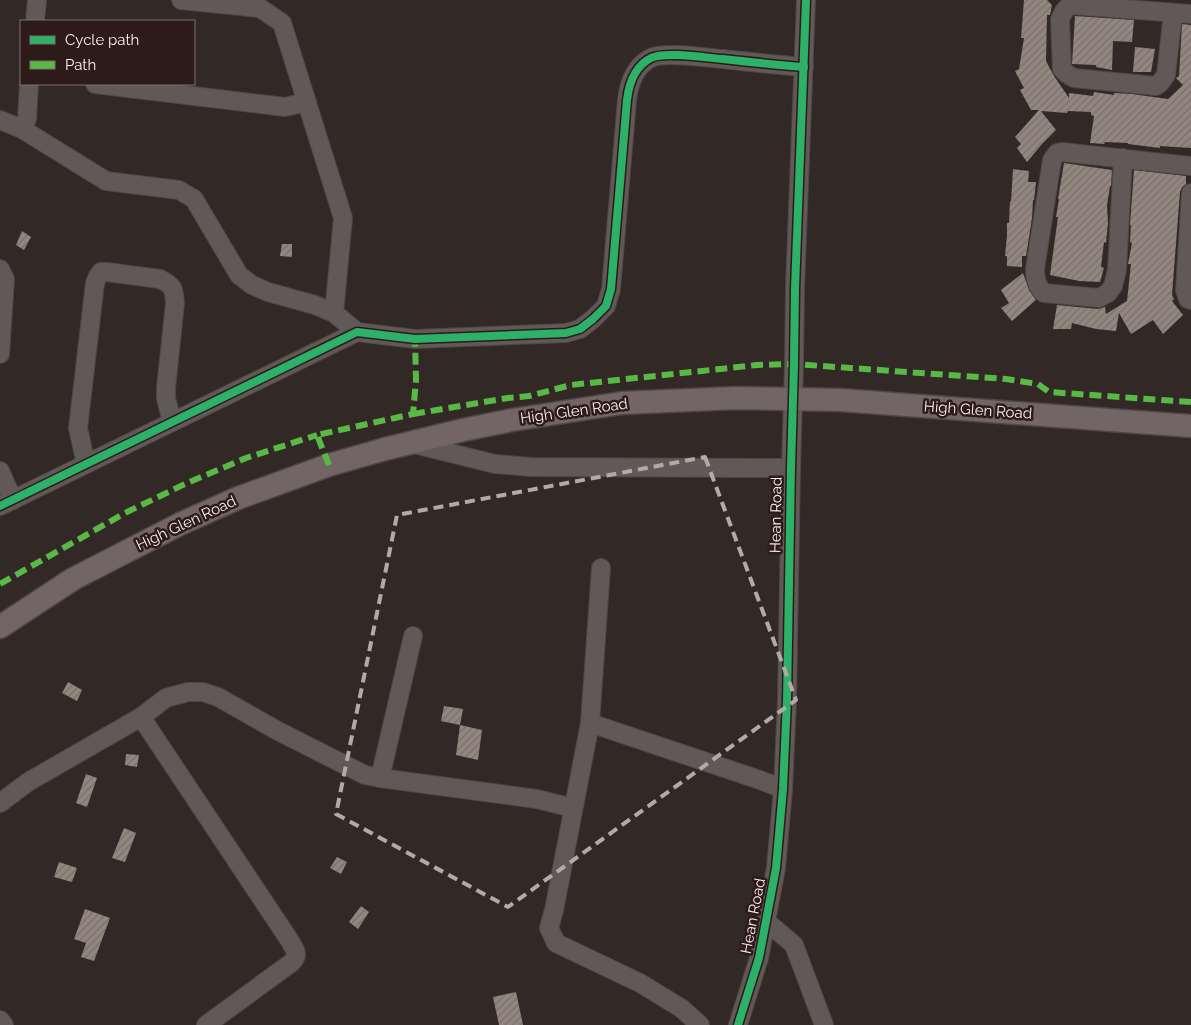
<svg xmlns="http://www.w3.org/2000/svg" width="1191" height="1025" viewBox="0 0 1191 1025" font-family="Raleway,sans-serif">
  <defs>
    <pattern id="building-hatch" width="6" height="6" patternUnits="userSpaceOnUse" patternTransform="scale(1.25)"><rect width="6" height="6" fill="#92867f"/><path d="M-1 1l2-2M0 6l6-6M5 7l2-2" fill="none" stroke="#79706b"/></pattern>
  </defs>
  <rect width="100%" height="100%" fill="#322826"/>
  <g fill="url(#building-hatch)">
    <path d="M1024,0H1047L1052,5L1050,15H1047L1046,61L1054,76L1069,98V93L1093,96L1094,92L1114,95V93L1132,94L1168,99L1183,85L1176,78L1179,76L1182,24L1191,25V148L1160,146V148L1128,144V143L1105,142L1104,144L1090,143L1094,116L1091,115V112L1068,111L1067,113L1041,111L1056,130L1042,144L1027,162L1017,148L1021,144L1015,137L1039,110H1031L1020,90L1024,88L1015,71L1019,69L1024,38H1021Z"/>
    <path d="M1075,16L1134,20L1132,42L1113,41L1112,70L1096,67V65L1072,64Z"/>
    <path d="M1135,47L1155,49L1151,72H1133Z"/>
    <path d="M1064,163L1112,170L1111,186H1110L1107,205L1108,223L1106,243L1104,242L1101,267L1104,268L1100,282L1079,281L1050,275L1058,217H1056L1059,199H1058Z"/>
    <path d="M1013,169L1029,171L1028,182H1036L1034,200H1033L1032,218L1026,256H1022V267L1007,266V256H1005L1007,235V223H1009L1010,201L1011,202Z"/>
    <path d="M1134,170L1186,176V184L1182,187L1180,192L1172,295L1174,299L1172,301L1183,315L1163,334L1153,320L1131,334L1119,313L1116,331L1096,329L1072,323L1071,329H1053L1057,305L1098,309L1105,307L1106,314L1127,301L1131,264H1128L1132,243L1130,242L1131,225H1130Z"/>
    <path d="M22,231L31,237L24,250L16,245Z"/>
    <path d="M282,244H292V257L280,256Z"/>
    <path d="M1023,273L1029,290L1036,300L1012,321L1001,308L1009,303L1001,290Z"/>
    <path d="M68,682L82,690L77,701L62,693Z"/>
    <path d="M444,706L463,709L460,725L441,721Z"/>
    <path d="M460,725L482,730L478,760L456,755Z"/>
    <path d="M126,754L139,755L137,767L125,765Z"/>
    <path d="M86,774L97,778L87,807L76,803Z"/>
    <path d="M124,828L136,833L125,862L112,858Z"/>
    <path d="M337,857L347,862L341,874L330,868Z"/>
    <path d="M59,862L77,868L72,882L54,877Z"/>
    <path d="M361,906L369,912L358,929L349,922Z"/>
    <path d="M85,909L110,918L94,961L81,957L86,943L74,939Z"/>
    <path d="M516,992L523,1025H499L493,997Z"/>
  </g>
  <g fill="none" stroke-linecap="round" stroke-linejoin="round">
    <defs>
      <g id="minor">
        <path d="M181,0L260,8L282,23L343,218L334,313"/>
        <path d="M1173,13L1166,75L1160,83L1156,86L1074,78L1067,74L1062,69L1060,20C1063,12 1065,8 1072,5L1191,14"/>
        <path d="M35,21L37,0"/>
        <path d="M95,84L285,107L307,102"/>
        <path d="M0,120L22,129L106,181L179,190L194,199L239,275L252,285L268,292L315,305L334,313L357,332"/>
        <path d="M22,129L27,119L29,84"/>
        <path d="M1123,158L1117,270L1113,286L1108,293L1099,298L1044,293C1037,287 1035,278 1035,269L1052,160L1057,153L1062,152L1191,166"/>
        <path d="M1191,193L1185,290L1188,299L1191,300"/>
        <path d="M0,269L5,279L0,354"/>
        <path d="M410,443L495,464L531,467L791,468"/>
        <path d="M86,464L78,428L95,283L98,276L101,272H107L160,279C174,286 174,289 175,303L166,388V398L172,422"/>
        <path d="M0,471L13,500"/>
        <path d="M0,506L357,332L415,339L566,333L580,329L593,319L606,306L611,289L627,100C629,83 635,66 651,58C665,51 707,58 723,59C750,62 777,65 804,67"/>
        <path d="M601,568L590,723L554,910L549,928L556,943L640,983L681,1008L700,1025"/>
        <path d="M141,717L290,941C295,950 300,955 291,963L206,1025"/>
        <path d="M590,723L760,780L783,789"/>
        <path d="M380,778L413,636"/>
        <path d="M0,803L28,782L141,717L166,698L188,692H203L218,697L278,731L365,775L380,778L537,799L573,808"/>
        <path d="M766,921L794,945L824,1025"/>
        <path d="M0,1020L4,1025"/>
        <path d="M738,1025L759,958L766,921L776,868L783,789L787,700L791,468L794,364L795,288L806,0"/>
      </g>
      <path id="major" d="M0,627L73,579L180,524L238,498L329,465L385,449L463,430L512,420L622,403L736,398L840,400L1191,426"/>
    </defs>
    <use href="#minor" stroke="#4e4645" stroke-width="20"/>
    <use href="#major" stroke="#4e4645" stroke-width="25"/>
    <use href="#minor" stroke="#615957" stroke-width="18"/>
    <use href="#major" stroke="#736466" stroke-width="22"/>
    <g stroke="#58b947" stroke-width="6" stroke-dasharray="12 6" stroke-linecap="butt">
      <path d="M413,414L508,398L529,396L571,385L757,365L794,364L1006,379L1038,384L1049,392L1191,402"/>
      <path d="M329,465L317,435L413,414L416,380L415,339"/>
      <path d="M0,584L125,513L187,483L246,458L317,435"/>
    </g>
    <defs>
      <g id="cycleway">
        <path d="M0,506L357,332L415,339L566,333L580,329L593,319L606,306L611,289L627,100C629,83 635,66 651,58C665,51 707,58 723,59C750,62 777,65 804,67"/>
        <path d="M738,1025L759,958L766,921L776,868L783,789L787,700L791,468L794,364L795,288L806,0"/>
      </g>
    </defs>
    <use href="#cycleway" stroke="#2c1b19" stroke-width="11"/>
    <use href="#cycleway" stroke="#2db169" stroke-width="8"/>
  </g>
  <path fill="none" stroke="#b4a9a7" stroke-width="4" stroke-dasharray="10 6" stroke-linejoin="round" d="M705,457L796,700L508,907L336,814L397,515Z"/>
  <g text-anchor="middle" stroke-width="5" stroke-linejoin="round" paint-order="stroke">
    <g font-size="15" fill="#faeeed" stroke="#2c1b19">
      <text transform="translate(978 410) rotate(4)" y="5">High Glen Road</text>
      <text transform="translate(574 411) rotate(-8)" y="5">High Glen Road</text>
      <text transform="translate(776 515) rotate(-89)" y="5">Hean Road</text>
      <text transform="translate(186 523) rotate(-25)" y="5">High Glen Road</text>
      <text transform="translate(753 916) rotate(-79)" y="5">Hean Road</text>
    </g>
  </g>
  <rect x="20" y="20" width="175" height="65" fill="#2c1b19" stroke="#7e6f6e"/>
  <rect x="30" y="36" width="25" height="8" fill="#2db169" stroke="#7e6f6e"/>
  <text x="65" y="45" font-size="15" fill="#faeeed">Cycle path</text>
  <rect x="30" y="61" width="25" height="8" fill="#58b947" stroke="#7e6f6e"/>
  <text x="65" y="70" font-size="15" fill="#faeeed">Path</text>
</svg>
